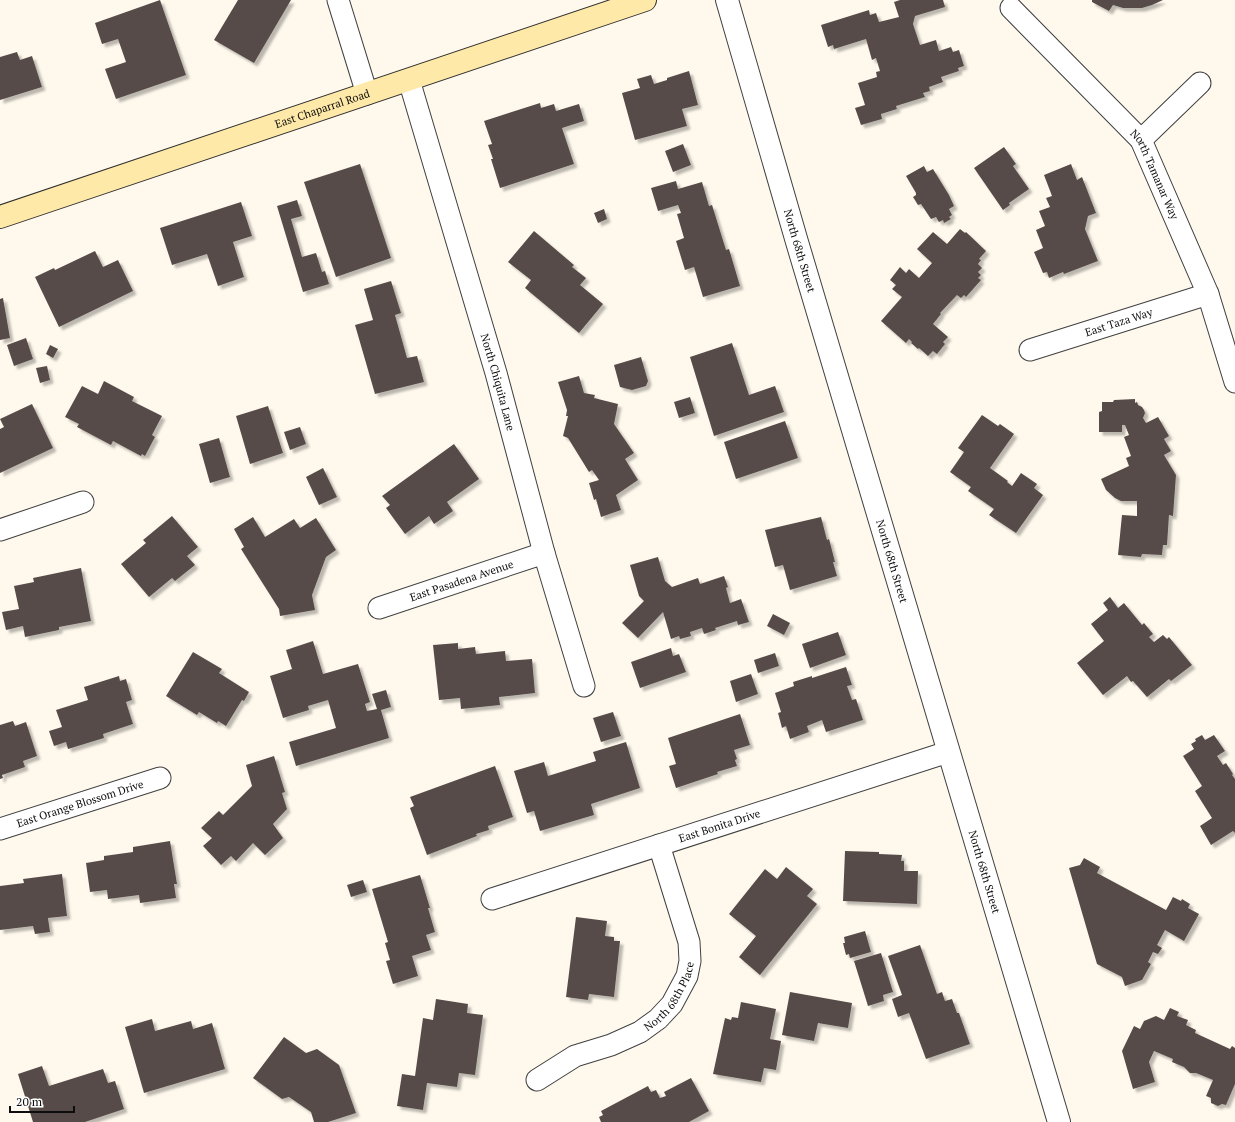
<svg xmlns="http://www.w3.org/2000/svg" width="1235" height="1122" viewBox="0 0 1235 1122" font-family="'PT Serif',serif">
  <defs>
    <filter id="shadow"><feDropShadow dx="3.5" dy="3.5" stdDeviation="1" flood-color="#0004"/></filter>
  </defs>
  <rect width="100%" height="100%" fill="#fff9ed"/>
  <g fill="#574c49" filter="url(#shadow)">
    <path d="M160,0L186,75L116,99L105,69L126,62L118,39L102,44L95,23Z"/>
    <path d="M238,0H291L254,63L214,40Z"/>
    <path d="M900,0H943L945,7L915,16L913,24L920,45L936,40L939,51L951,47L953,52L959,50L964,66L958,68L959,71L941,77L943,82L929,87L930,91L923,93L925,97L896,106L897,109L881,114L882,119L861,125L855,108L865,105L858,83L877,77L876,72L880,71L876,58L872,60L866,39L834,49L833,45L828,47L821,25L869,10L870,15L876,13L879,22L899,17L894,2Z"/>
    <path d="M1092,0H1163L1152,5L1142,8H1123L1113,5L1109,11L1092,2Z"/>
    <path d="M17,52L20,60L32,56L42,87L0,100V57Z"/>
    <path d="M689,71L698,105L682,109L687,126L635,140L622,93L640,88L637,79L651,75L654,84L667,80V78Z"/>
    <path d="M540,103L541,108L554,104L556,111L579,104L584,121L562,128L574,164L500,188L491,159H493L488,145L492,144L484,121Z"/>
    <path d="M683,144L691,165L673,172L665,151Z"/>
    <path d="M1004,147L1016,164L1013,166L1029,189L1009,203L1010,205L1003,210L974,168Z"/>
    <path d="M360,164L391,258L336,277L304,182Z"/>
    <path d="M1071,164L1077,180L1082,177L1096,213L1088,216L1085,229L1098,261L1064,274L1063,272L1049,278L1047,272L1043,273L1034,252L1043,248L1036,230L1045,226L1039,211L1050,207L1046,198L1052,196L1044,175Z"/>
    <path d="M924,166L927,172L933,169L949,195L954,206L949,209L952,215L949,217L951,219L944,223L943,220L939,222L936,217L931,219L921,204L918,205L913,197L916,195V193L906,176Z"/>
    <path d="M676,181L678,189L702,182L709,206L712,205L726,250L729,249L740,286L703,297L694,267L685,270L676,241L684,238L677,214L681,213L678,205L658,211L651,188Z"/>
    <path d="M297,200L302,216L291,219L302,257L316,253L322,272L325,271L329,284L303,292L277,206Z"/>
    <path d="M241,202L252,236L233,242L244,277L218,286L207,254L172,265L160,228Z"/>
    <path d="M604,209L607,219L598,223L594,213Z"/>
    <path d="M960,229L965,233L966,232L986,251L979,259L981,260L978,264L982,268L978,272L981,275L978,278L981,280L966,297L964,295L961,298L957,295L940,313L941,314L933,324L948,337L943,342L945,344L937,354L933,351L928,356L919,348L918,349L911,343L912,342L909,339L906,343L881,321L902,297L892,289L896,285L890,280L900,267L906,273L909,269L919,278L932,263L917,249L933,232L947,244Z"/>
    <path d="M534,231L574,265L572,267L586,278L580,285L603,304L579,333L525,288L531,280L508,262Z"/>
    <path d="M95,251L103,267L118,260L133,291L59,327L35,277L54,268L55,270Z"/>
    <path d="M391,281L401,313L395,315L407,358L417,356L424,382L375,394L355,325L373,320L364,289Z"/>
    <path d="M3,298L10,338L0,340V299Z"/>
    <path d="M26,338L33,359L14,366L7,345Z"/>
    <path d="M732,343L749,395L775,386L784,412L714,436L690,357Z"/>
    <path d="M50,345L58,349L53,358L46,354Z"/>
    <path d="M641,357L648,381L646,386L632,390L620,387L614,365Z"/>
    <path d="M47,366L50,380L40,383L36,368Z"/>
    <path d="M579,376L584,393L595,395L594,398L618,404L614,424L634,453L625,459L638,480L616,495L621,510L601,517L596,499L594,500L589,483L599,480L592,470L589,472L568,438L563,436L568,416H566L567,410L558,382Z"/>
    <path d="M104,381L134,397L132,401L162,416L152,435L155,437L145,456L142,454L141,456L113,441L111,445L77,427L79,424L65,417L82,386L98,394Z"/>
    <path d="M690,397L695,413L679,418L674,402Z"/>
    <path d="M1135,399V403L1137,402L1138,405L1142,407L1144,410L1145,413L1143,418L1146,423L1158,417L1169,436L1164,439L1171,451L1164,455L1176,475L1173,516L1169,515L1167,545H1163L1162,555L1142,554L1141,557L1118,555L1122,515L1137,516V501H1121L1115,498L1106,490L1101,479L1129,466L1126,458L1131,456L1124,437L1129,435L1125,425H1122V432H1099V412L1102,411V402H1113L1114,400Z"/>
    <path d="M32,404L53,448L0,473V429L4,427L0,419Z"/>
    <path d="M268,406L283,453L250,464L236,416Z"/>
    <path d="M982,415L998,426L1000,424L1014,434L990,468L1008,481L1007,482L1012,486L1021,473L1037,484L1034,488L1043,495L1016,533L989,515L994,509L968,491L971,487L950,472L964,452L958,448Z"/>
    <path d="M785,421L798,458L736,479L724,442Z"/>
    <path d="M300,427L306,444L290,450L284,432Z"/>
    <path d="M219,438L230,477L210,483L199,444Z"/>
    <path d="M454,444L479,479L447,502L453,511L434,524L429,516L405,534L386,508L390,505L382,496Z"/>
    <path d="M323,468L337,497L319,505L306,477Z"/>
    <path d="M172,516L198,547L187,556L195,565L175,581L172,578L149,597L121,564L146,543L143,540Z"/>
    <path d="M253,517L265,537L294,519L300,528L316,518L336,550L326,557L312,595L315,610L280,616L279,609L241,549L244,547L234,529Z"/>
    <path d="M821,517L827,540L829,539L835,562H833L837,576L790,590L783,565L775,567L765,530Z"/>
    <path d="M658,557L665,581L672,587L698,578L700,584L724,576L728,587L726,588L730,603L741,599L749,622L738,625L737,621L715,628L716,630L704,634L702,628L690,632L691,636L680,639L679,636L671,639L663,612L638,638L622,623L644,601L639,596L630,565Z"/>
    <path d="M81,568L91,621L59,627V630L25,637L23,626L6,630L2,612L19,609L14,586L34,582L33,578Z"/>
    <path d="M1110,597L1118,608L1124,603L1142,625L1144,623L1153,634L1149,637L1154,642L1163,635L1167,639L1169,637L1192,665L1171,681L1169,679L1147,697L1133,681L1131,682L1127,676L1103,695L1077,663L1104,641L1091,624L1108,610L1103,603Z"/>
    <path d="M773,614L790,623L784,635L767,626Z"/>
    <path d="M838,632L846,655L810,668L802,644Z"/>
    <path d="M313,641L323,674L358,664L370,702L365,704L367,711L377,709L372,694L386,690L391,707L381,710L389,738L296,766L289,742L336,728L328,700L308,706L309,710L283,718L270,676L292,669L286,650Z"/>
    <path d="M458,643V649L475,647L476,654L505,651L506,661L532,659L535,693L499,697L500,705L461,709L460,698L439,700L433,645Z"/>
    <path d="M671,648L673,656L679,654L686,672L640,688L631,662Z"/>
    <path d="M193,652L222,669L219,673L249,692L244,701L242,700L226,726L218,721L217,723L199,712L197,715L166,696Z"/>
    <path d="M775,653L779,666L758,673L754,660Z"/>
    <path d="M846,667L852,685L847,686L852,700L856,699L863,720L826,732L822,720L807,726L809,732L790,739L786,726L782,728L778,713L781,712L775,693L794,686L793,682L812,676V678Z"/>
    <path d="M751,674L758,694L736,702L730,681Z"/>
    <path d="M119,676L120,681L126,679L132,700L126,702L133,724L103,734L104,738L68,749L66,742L54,746L49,731L62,727L56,710L88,700L84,687Z"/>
    <path d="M613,712L621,736L601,742L593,718Z"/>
    <path d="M740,714L750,745L734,750L737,759L735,760L737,766L717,772L718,774L676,788L669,766L676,764L668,738Z"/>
    <path d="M13,721L15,726L26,722L37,756L23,761L25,767L2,775L3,778L0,779V725Z"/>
    <path d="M1202,735L1205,740L1214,735L1225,751L1217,756L1223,765L1226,763L1233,774L1232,775L1235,779V833L1233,831L1211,845L1200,826L1212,818L1195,791L1202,786L1183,756L1194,749L1191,744L1196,741L1195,739Z"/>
    <path d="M626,742L640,788L591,804L594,815L540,831L534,811L527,813L514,771L544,762L548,776L596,761L593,752Z"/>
    <path d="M274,756L285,792L282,793L287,809L273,824L283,838L265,855L253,843L236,861L231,856L221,865L203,846L212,838L201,828L219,811L223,815L252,786L246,765Z"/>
    <path d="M495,766L513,817L488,826L489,830L476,834L477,836L427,855L410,808L414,806L410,797Z"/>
    <path d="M170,841L177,884H174L176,898L140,903L139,895L108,899L107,890L90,892L86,863L104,860V856L133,852V847Z"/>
    <path d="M845,851L879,852V854L902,855L901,861H904V871H918L917,904L843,901Z"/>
    <path d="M1084,858L1100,867L1097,873L1166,910L1173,897L1181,901L1182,899L1190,904L1188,908L1199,914L1184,941L1165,930L1157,945L1162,948L1158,954L1153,952L1148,962L1151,964L1142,980L1125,986L1122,977L1097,964L1069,868L1080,865Z"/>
    <path d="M786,867L813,889L807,896L817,904L760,975L739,957L756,936L729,914L765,869L777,879Z"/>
    <path d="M62,874L67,916L48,918L50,932L35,934L33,926L0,930V886L24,883L23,879Z"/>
    <path d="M420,875L430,908H428L435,932L426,935L431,950L412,956L418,976L393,984L386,961L390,960L385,943L388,942L372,889Z"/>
    <path d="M363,880L367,892L351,897L347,885Z"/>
    <path d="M576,917L607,921L605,936L614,937V941H620L614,997L589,994L588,1000L566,997Z"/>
    <path d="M865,931L871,952L850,958L849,954L846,955L843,943H845L844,937Z"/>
    <path d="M920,945L937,994L942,992L945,1001L952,999L957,1013H959L970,1044L926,1059L909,1013L898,1017L892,999L902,995L888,956Z"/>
    <path d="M881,953L893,992L883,995L884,1001L868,1006L854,961Z"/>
    <path d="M790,992L852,1003L848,1028L818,1023L814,1041L782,1035Z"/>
    <path d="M436,999L468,1004L467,1013L483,1015L475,1075L459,1073L457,1087L427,1083L423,1110L397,1106L402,1074L415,1076L423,1018L433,1020Z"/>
    <path d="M741,1002L776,1009L770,1039L781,1041L776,1070L764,1068L761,1082L713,1074L725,1018L731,1020L732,1017L738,1018Z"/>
    <path d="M1170,1008L1179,1012L1177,1016L1188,1020L1186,1025L1196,1030L1195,1033L1230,1049L1232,1046L1235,1048V1084L1226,1105L1222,1104L1218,1106L1211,1103V1098L1206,1096L1213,1080L1196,1073H1190L1184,1067L1172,1062L1173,1059L1154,1051L1149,1062L1155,1082L1133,1089L1122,1051L1134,1026L1140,1029L1144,1021L1156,1016L1164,1020Z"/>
    <path d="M152,1019L155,1031L191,1021L193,1029L212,1023L225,1069L144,1093L125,1027Z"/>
    <path d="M284,1037L306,1053L317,1049L339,1065L356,1113L328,1122H314L311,1112L289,1097L282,1099L253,1078Z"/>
    <path d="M42,1066L49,1086L103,1069L108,1083L115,1081L124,1109L85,1122H33L18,1074Z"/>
    <path d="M691,1078L709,1111L689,1122H601L599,1117L603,1115L601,1111L648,1086L651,1092L656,1090L660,1098L666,1096L664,1092Z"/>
  </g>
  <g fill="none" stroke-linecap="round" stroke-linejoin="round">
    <defs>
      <g id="minor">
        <path d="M338,0L367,94"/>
        <path id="s1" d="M1011,8L1141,140L1208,294L1235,382"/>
        <path id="s2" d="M409,80L496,373L544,553L584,686"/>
        <path d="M1141,140L1200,83"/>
        <path id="s3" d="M1030,350L1208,294"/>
        <path d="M0,530L83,502"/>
        <path id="s4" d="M379,608L544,553"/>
        <path id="s5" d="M0,829L160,778"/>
        <path id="s6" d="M492,899L948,752"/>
        <path id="s7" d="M537,1080L575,1056L611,1045L640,1032L658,1019L672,1004L687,976L690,961L689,942L659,845"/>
      </g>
      <g id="tertiary">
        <path id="s8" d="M727,0L797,242L1059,1122"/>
      </g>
      <g id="secondary">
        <path id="s9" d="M0,217L645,0"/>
      </g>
    </defs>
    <use href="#minor" stroke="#404040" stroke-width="23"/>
    <use href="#tertiary" stroke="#404040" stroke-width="24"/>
    <use href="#secondary" stroke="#2f2f2f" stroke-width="24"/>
    <use href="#minor" stroke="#fff" stroke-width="21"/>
    <use href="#tertiary" stroke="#fff" stroke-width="22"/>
    <use href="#secondary" stroke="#ffe9a8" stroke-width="22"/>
  </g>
  <g text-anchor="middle" stroke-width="4" stroke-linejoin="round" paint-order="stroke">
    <g font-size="11" fill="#0d0d0d" stroke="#fff">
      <text dy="4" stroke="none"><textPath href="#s9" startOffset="340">East Chaparral Road</textPath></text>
      <text dy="4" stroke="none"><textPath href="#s1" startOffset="222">North Tamanar Way</textPath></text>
      <text dy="4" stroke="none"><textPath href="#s8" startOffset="261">North 68th Street</textPath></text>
      <text dy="4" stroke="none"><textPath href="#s3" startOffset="93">East Taza Way</textPath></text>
      <text dy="4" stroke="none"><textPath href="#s2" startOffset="315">North Chiquita Lane</textPath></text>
      <text dy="4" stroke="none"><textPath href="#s8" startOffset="585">North 68th Street</textPath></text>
      <text dy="4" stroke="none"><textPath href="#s4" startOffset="87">East Pasadena Avenue</textPath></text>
      <text dy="4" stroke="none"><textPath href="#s5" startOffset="84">East Orange Blossom Drive</textPath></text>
      <text dy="4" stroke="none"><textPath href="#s6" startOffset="239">East Bonita Drive</textPath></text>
      <text dy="4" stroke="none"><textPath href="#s8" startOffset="909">North 68th Street</textPath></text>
      <text dy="4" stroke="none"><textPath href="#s7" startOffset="162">North 68th Place</textPath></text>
    </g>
  </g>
  <path d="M10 1106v6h64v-6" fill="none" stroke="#0d0d0d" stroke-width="2"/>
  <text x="16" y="1106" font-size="12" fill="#0d0d0d" stroke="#ffffff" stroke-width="3" paint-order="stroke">20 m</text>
</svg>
